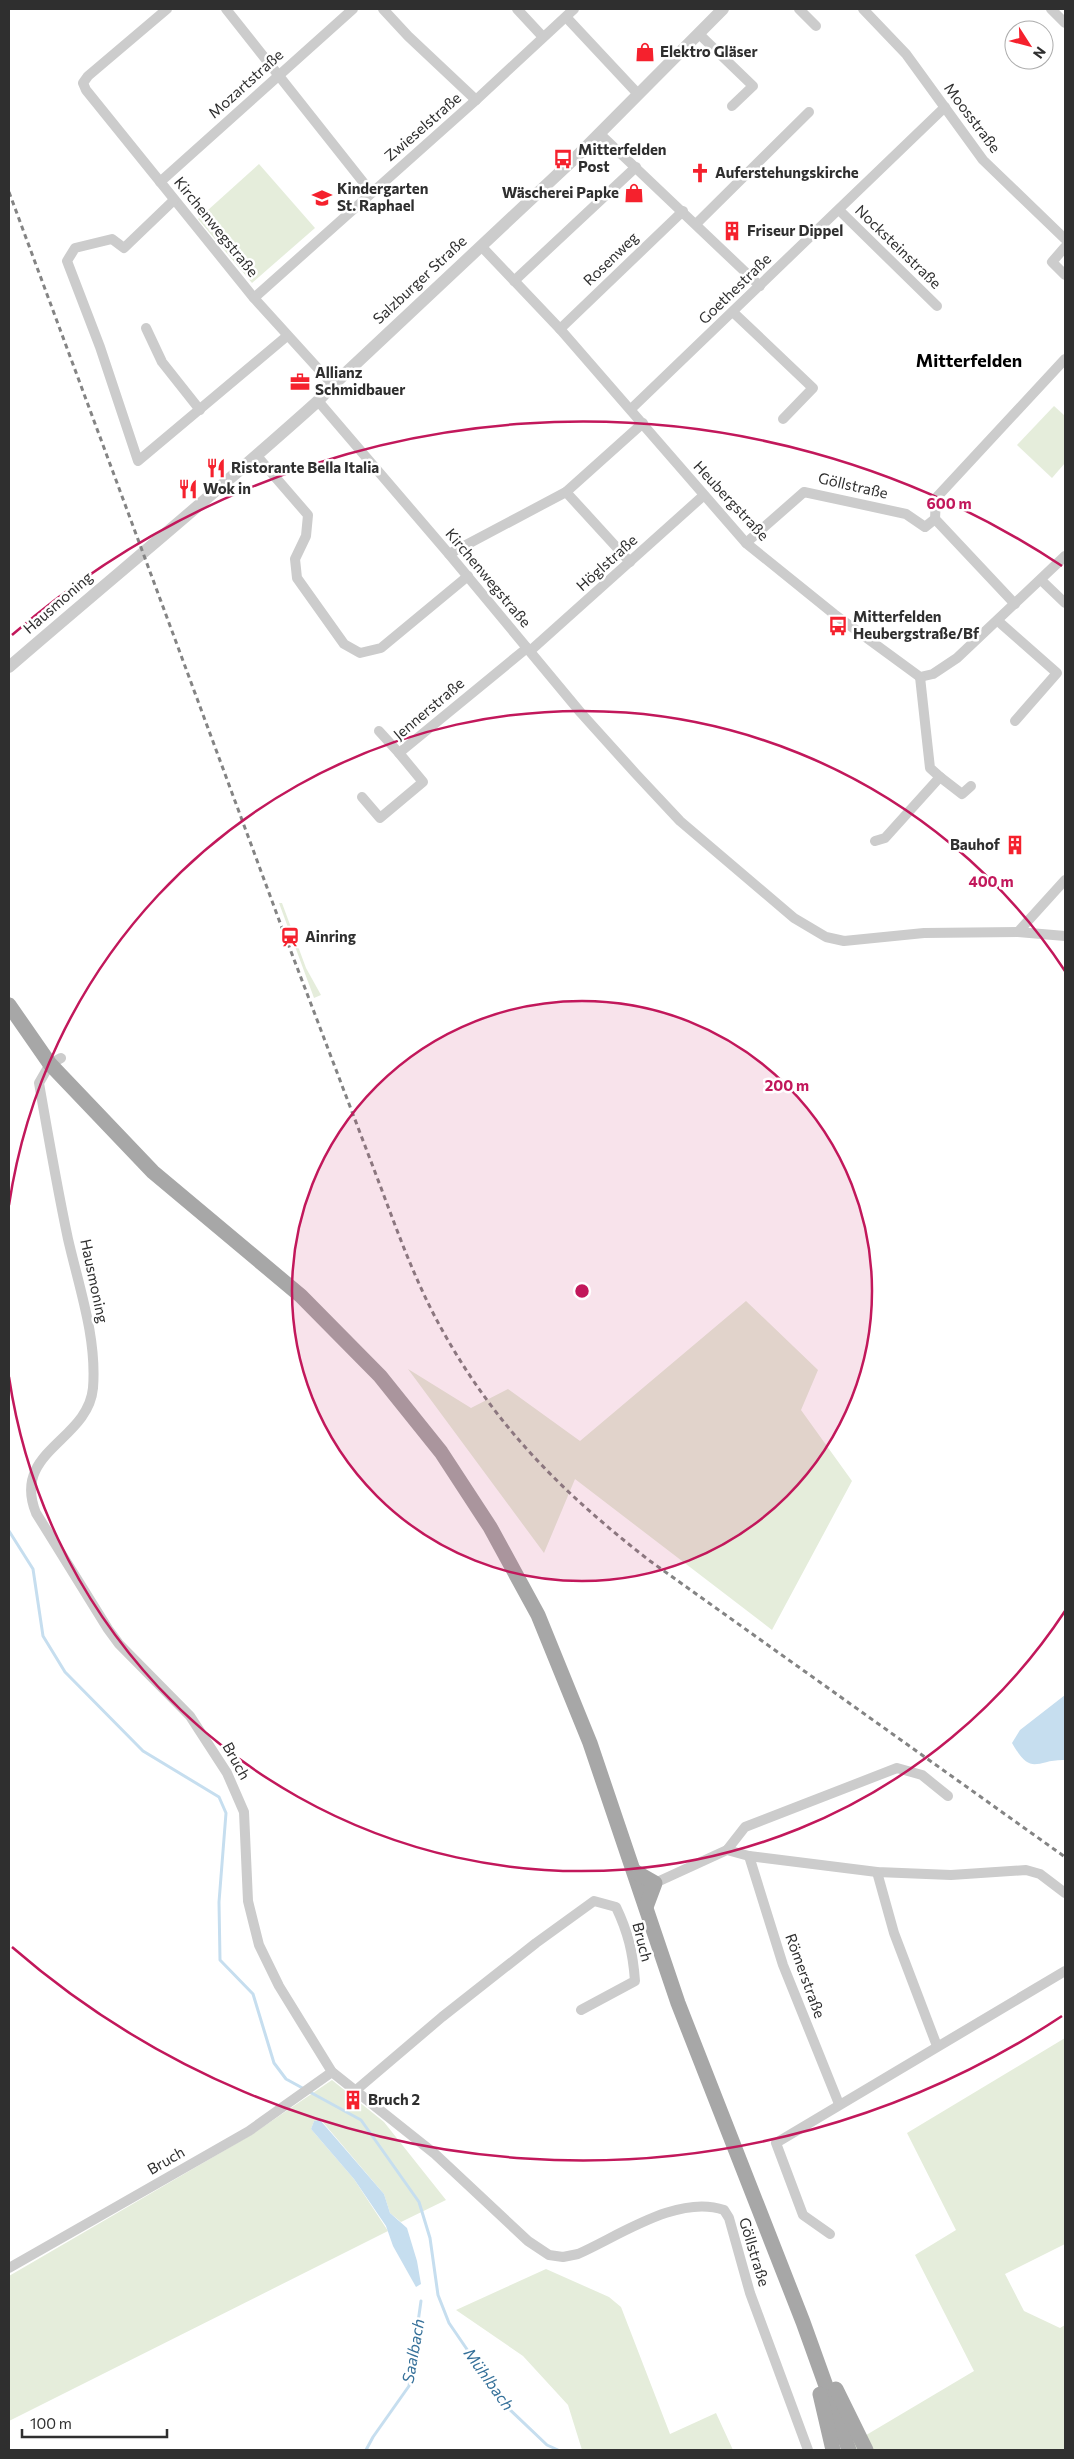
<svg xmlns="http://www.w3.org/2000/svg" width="1074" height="2459" viewBox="0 0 1074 2459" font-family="Commissioner,sans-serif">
  <rect width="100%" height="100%" fill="#fff"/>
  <g fill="#e5eddb">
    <path d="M259,164L315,228L252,283L198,219Z"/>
    <path d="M1054,406L1065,416V463L1052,478L1017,445Z"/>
    <path d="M279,903H282L306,968L321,995L314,998Z"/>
    <path d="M746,1301L818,1370L801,1410L852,1481L772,1630L575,1479L544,1553L408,1369L471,1408L508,1389L580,1441Z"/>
    <path d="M1065,2038V2244L1005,2274L1024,2311L1060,2328L1065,2325V2450H841L974,2371L915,2255L956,2230L907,2133Z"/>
    <path d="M332,2080L384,2122L446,2200L401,2222L390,2213L384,2194L321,2120L314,2121L311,2129L354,2179L388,2231L9,2421V2276L251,2135Z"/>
    <path d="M546,2269L609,2297L621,2307L670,2434L716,2413L733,2450H582L568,2405L523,2356L456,2310Z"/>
  </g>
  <g fill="#c6deef">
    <path d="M1065,1695V1760C1036,1759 1032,1778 1012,1743L1020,1730Z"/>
    <path d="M320,2120L384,2194L390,2213L407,2228L417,2261L421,2284L416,2287L393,2246L386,2226L354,2179L311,2129L314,2121Z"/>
  </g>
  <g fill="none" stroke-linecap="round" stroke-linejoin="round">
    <g stroke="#c6deef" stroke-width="3">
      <path d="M9,1531L33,1569L43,1636L65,1672L143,1751L219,1797L226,1813L219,1902L220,1960L253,1994L274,2063L286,2079L361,2120L419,2202L430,2238L438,2295L449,2323L505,2405L547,2445L558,2450"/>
      <path d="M366,2450L373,2437L409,2386L421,2301"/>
    </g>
    <g stroke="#ccc" stroke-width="10">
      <path d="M167,9L88,76L83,83L86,90L254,298L333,385"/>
      <path d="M226,9L371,192"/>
      <path d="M383,9L408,36L476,100"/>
      <path d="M517,9L543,37"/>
      <path d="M799,9L816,26"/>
      <path d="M863,9L906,54L983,160L1065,239"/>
      <path d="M1051,9L1065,23"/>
      <path d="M566,17L638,94"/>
      <path d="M699,34L753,86L732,106"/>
      <path d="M599,133L760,286"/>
      <path d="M160,182L353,9"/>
      <path d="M174,200L124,248L112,239L75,248L67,261L100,347L138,461L287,336"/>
      <path d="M839,210L937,306"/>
      <path d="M696,224L809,112"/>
      <path d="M481,246L560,329L746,543L834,614L920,677L933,674L957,658L1065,556"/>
      <path d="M1065,247L1052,262L1065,275"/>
      <path d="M514,281L636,167"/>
      <path d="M254,298L476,100L574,9"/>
      <path d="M733,312L813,388L783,419"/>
      <path d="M146,328L162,362L200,410"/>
      <path d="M560,329L683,211"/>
      <path d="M318,401L449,554L581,713L636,774L680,821L794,918L826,937L844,941L924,933L1018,932L1065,936"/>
      <path d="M631,409L945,107"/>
      <path d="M257,456L308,515L306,536L295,559L297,578L344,644L360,653L381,648L468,576"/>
      <path d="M566,492L630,562"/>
      <path d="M746,543L804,492L906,514L925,527L935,519"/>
      <path d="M449,554L566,492L643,423"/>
      <path d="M1041,580L1065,603"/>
      <path d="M1015,604L935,519L936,498L1065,359"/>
      <path d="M998,621L1057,673L1015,721"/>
      <path d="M530,651L703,496"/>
      <path d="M379,731L399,753"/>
      <path d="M940,777L962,794L971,786"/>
      <path d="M362,797L380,818L423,782L399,753L527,648"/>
      <path d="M875,841L885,838L940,777L930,768L920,677"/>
      <path d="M1018,932L1065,880"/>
      <path d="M61,1058L50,1064L39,1083C48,1135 57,1187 68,1239C79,1287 97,1338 93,1388C88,1441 11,1451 36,1513L108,1629L119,1644L190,1716L227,1773L244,1812L248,1901L259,1945L279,1986L332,2072L435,2154L528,2241L549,2255L563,2257L578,2254C619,2236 678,2194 724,2210L729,2218L750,2293L808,2450"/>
      <path d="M727,1850L745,1827L897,1768L922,1775L948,1796"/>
      <path d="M749,1856L783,1965L839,2104"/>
      <path d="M877,1872L894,1933L937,2046"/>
      <path d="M655,1883L727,1850L749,1856L877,1872L951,1875L1026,1870L1040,1874L1065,1893"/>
      <path d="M355,2091L442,2017L536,1943L594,1901L616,1907C628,1932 633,1953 635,1981L581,2010"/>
      <path d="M830,2234L803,2215L776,2143L1065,1971"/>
      <path d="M9,2268L249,2131L332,2072"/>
    </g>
    <path stroke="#ccc" stroke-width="12" d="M9,667C112,578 217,492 318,401L333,385L574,159L723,9"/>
    <g stroke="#a7a7a7" stroke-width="15">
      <path d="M9,1005L50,1064L153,1172L301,1296L380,1376L441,1452L490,1527L538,1615L590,1743L678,2003L803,2322L849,2450"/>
      <path d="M634,1871L655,1883L646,1907"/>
      <path d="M836,2389L866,2450"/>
      <path d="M820,2394L833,2450"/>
    </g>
    <path stroke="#848484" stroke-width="3" stroke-dasharray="5 4" stroke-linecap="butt" d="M9,192C100,437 191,682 282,928C313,1009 344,1091 375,1172C396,1227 415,1283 445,1335C498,1429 565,1495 650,1561L1065,1857"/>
  </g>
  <circle cx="582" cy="1291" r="290" fill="#c2185b" fill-opacity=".12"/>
  <g fill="none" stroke="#c2185b" stroke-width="2.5">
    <circle cx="582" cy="1291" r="290"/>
    <path d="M1065 1611A579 579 0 0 1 9 1377M9 1205A579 579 0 0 1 1065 971"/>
    <path d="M1062 2016A869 869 0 0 1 12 1947M12 635A869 869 0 0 1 1062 566"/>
  </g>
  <defs>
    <symbol id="shop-bare" viewBox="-9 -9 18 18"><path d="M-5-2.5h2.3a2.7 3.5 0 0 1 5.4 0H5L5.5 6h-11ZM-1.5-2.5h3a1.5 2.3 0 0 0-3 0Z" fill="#f5212d" stroke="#fff" stroke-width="2.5" paint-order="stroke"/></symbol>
    <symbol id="bus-bare" viewBox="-9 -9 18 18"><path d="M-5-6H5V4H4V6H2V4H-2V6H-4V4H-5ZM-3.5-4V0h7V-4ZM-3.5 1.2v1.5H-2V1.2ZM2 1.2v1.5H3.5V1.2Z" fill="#f5212d" stroke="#fff" stroke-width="2.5" paint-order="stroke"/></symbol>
    <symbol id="church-bare" viewBox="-9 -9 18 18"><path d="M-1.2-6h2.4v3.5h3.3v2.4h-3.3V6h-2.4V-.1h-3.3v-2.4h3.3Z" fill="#f5212d" stroke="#fff" stroke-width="2.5" paint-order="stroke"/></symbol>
    <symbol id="school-bare" viewBox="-9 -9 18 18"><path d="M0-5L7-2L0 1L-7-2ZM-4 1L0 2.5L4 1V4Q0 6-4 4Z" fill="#f5212d" stroke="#fff" stroke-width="2.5" paint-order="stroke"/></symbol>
    <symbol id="building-bare" viewBox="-9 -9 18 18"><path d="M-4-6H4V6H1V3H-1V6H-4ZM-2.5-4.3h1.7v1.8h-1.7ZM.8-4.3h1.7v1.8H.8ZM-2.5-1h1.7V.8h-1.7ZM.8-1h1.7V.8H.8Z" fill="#f5212d" stroke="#fff" stroke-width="2.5" paint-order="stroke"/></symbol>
    <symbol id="office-bare" viewBox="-9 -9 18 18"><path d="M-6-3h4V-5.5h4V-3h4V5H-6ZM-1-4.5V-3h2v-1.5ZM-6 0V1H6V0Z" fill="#f5212d" stroke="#fff" stroke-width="2.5" paint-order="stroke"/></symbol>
    <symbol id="restaurant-bare" viewBox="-9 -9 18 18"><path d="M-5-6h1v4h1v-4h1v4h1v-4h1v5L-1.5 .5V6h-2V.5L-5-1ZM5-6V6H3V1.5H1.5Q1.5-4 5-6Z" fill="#f5212d" stroke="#fff" stroke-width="2.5" paint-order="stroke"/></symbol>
    <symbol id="station-bare" viewBox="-9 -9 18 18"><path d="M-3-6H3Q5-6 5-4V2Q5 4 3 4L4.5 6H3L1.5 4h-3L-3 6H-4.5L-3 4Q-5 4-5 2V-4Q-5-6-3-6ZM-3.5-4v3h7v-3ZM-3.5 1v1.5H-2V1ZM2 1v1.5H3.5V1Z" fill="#f5212d" stroke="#fff" stroke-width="2.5" paint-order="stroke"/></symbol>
  </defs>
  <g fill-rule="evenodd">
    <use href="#shop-bare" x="631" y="38" width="28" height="28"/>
    <use href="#bus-bare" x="549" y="145" width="28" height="28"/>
    <use href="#church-bare" x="686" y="159" width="28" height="28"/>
    <use href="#shop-bare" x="620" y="179" width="28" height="28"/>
    <use href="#school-bare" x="308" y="184" width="28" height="28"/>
    <use href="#building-bare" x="718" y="217" width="28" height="28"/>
    <use href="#office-bare" x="286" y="368" width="28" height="28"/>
    <use href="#restaurant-bare" x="202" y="454" width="28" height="28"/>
    <use href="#restaurant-bare" x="174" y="475" width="28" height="28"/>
    <use href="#bus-bare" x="824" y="612" width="28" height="28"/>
    <use href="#building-bare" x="1001" y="831" width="28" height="28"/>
    <use href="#station-bare" x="276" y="923" width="28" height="28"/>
    <use href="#building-bare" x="339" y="2086" width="28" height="28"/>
  </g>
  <g text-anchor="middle" stroke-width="5" stroke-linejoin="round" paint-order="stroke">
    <g font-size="15" font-weight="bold" fill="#2f2f2f" stroke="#fff" text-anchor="start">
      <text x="660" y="57">Elektro Gläser</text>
      <text x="578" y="155">Mitterfelden<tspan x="578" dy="17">Post</tspan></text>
      <text x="715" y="178">Auferstehungskirche</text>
      <text x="337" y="194">Kindergarten<tspan x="337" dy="17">St. Raphael</tspan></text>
      <text x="619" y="198" text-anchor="end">Wäscherei Papke</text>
      <text x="747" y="236">Friseur Dippel</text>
      <text x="315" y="378">Allianz<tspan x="315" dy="17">Schmidbauer</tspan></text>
      <text x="231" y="473">Ristorante Bella Italia</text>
      <text x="203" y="494">Wok in</text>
      <text x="853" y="622">Mitterfelden<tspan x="853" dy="17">Heubergstraße/Bf</tspan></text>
      <text x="1000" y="850" text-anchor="end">Bauhof</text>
      <text x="305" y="942">Ainring</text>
      <text x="368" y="2105">Bruch 2</text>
    </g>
    <g font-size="15" fill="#2f2f2f" stroke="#fff">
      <text transform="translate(246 84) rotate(-42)" y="5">Mozartstraße</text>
      <text transform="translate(972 118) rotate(53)" y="5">Moosstraße</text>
      <text transform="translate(423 127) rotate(-41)" y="5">Zwieselstraße</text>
      <text transform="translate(216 227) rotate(51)" y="5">Kirchenwegstraße</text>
      <text transform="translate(898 247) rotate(44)" y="5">Nocksteinstraße</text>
      <text transform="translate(611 259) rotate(-44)" y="5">Rosenweg</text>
      <text transform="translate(420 280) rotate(-43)" y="5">Salzburger Straße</text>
      <text transform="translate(735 289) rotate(-44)" y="5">Goethestraße</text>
      <text transform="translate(853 486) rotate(13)" y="5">Göllstraße</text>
      <text transform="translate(731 501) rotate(47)" y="5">Heubergstraße</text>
      <text transform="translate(607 563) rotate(-42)" y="5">Höglstraße</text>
      <text transform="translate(488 578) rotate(50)" y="5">Kirchenwegstraße</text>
      <text transform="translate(58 603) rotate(-41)" y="5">Hausmoning</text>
      <text transform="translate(429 709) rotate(-40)" y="5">Jennerstraße</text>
      <text transform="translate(94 1281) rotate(78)" y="5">Hausmoning</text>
      <text transform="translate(236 1761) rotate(61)" y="5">Bruch</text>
      <text transform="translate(642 1942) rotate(76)" y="5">Bruch</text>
      <text transform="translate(805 1976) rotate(70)" y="5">Römerstraße</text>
      <text transform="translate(166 2161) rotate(-30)" y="5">Bruch</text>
      <text transform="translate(754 2252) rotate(73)" y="5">Göllstraße</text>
    </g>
    <g font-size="16" font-style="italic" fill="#357099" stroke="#fff">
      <text transform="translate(413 2351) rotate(-80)" y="6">Saalbach</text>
      <text transform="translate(489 2379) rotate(54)" y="6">Mühlbach</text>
    </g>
    <g font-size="18" font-weight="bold" fill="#000" stroke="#fff">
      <text x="969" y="367">Mitterfelden</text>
    </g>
  </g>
  <circle cx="582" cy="1291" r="8" fill="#c2185b" stroke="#fff" stroke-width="2.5"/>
  <g font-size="15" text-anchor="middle" font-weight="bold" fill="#c2185b" stroke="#fff" stroke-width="5" stroke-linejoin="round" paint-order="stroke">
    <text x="949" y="509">600 m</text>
    <text x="991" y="887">400 m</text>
    <text x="787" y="1091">200 m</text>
  </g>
  <rect width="1074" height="2459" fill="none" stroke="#2f2f2f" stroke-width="20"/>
  <g transform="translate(1029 45) rotate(126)"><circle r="24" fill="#ffffff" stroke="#acacac"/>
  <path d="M0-4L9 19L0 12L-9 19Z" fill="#f5212d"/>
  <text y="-8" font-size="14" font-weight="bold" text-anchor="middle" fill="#2f2f2f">N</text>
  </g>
  <path d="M22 2429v8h145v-8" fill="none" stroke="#2f2f2f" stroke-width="2.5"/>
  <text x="30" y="2429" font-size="15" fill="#2f2f2f" stroke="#ffffff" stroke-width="4" paint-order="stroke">100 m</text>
</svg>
